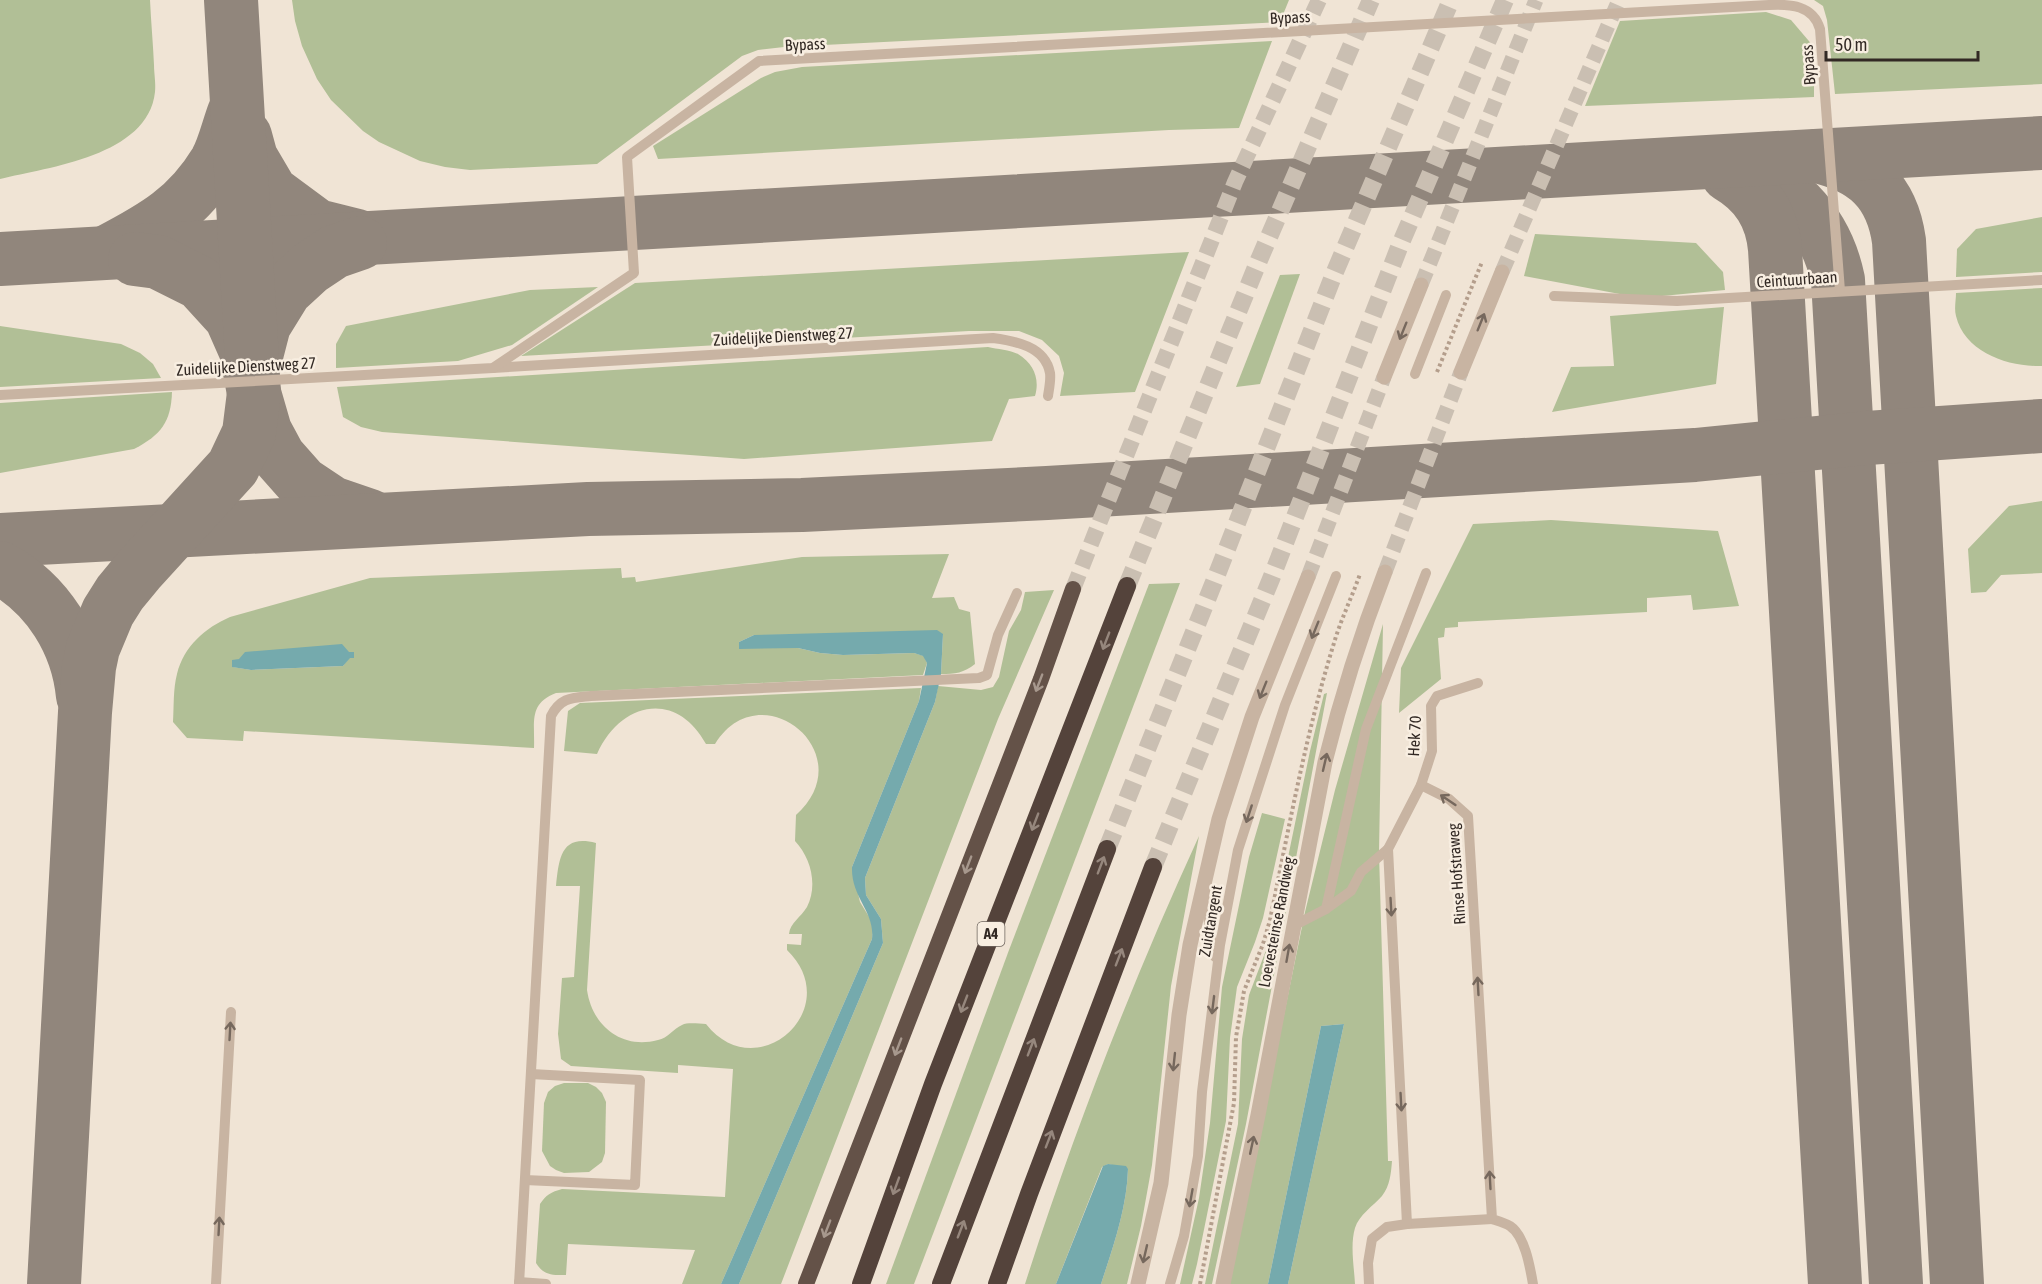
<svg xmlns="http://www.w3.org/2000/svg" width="2042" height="1284" viewBox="0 0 2042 1284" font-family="'Asap Condensed',sans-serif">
  <rect width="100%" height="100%" fill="#f0e4d5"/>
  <g fill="#b1bf96" fill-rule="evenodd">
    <path d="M0,0H150C151,22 153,43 154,65C154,73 156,84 155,92C148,156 49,167 0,179Z"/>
    <path d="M292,0H1289L1280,22L784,47L758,50L742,56L597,164L470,170L445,167L420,161L379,142L363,131L331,100L317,79L302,46L295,21Z"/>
    <path d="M1814,0H2042V84L1835,94L1827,20L1823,6Z"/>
    <path d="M1766,12L1791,20L1814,47V97L1585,106L1620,21Z"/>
    <path d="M1272,41L1239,128L1169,130L658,159L653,146L761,78L775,72L802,67Z"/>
    <path d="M2042,217V272L1956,277L1957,249L1976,229Z"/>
    <path d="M1535,234L1696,243L1723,272L1725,290L1641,298L1524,276Z"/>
    <path d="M1189,252L1135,392L1060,396L1064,373L1059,356L1042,340L1019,331H969L521,356L635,283Z"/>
    <path d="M1300,274L1260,384L1236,387L1280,275Z"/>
    <path d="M598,287L512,345L458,361L336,368V344L346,326L530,290Z"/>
    <path d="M2042,288V366C2009,367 1965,353 1956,316C1954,309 1956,300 1956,293Z"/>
    <path d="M1724,307L1716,384L1552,412L1571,367L1614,366L1610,316Z"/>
    <path d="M0,326L121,344L140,353L153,364L161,378L0,387Z"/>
    <path d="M988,347C997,349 1010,350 1018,354C1034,364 1040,379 1035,396L1009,399L992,441L744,459L382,432L361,427L343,417L337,387Z"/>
    <path d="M172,392C171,422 161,435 134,449L0,473V403Z"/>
    <path d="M2042,501V573L2001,575L1986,592L1971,593L1968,549L2009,506Z"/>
    <path d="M1551,520L1718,531L1739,606L1693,610L1691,595L1647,598V612L1458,622V627L1445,628L1444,637L1438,638L1441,679L1399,713L1401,668L1473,524Z"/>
    <path d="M949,554L932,598L954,597L959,609L970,612L975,664C964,673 955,674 941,674L943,634L754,635L739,642V648H798L820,653L843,655L914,653L924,656L927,663L923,675L556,693C528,704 535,722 534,748L244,731L243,741L187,738L173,722C174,707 173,689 177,674C184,646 205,628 230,617L370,578L621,568L622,578L635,577L636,582L802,557ZM350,652H353L343,666L251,670L233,667L239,659Z"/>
    <path d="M1180,583L914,1284H886L1009,950L1149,584Z"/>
    <path d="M1054,590L998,719L781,1284H739L883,943L881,919L866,895L865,878L935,702L938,686L981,690L993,687L999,677L1009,631L1021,610L1025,592Z"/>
    <path d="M1383,624L1379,853L1388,1161H1392C1391,1173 1390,1186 1382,1196C1373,1206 1359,1215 1355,1228C1350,1245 1354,1266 1355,1284H1288L1344,1024L1321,1026L1268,1284H1229L1305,912L1335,790Z"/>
    <path d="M921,688L919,701L852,867L860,902L871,920L873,930L872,939L721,1284H682L695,1250L568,1244L566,1275C553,1275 544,1276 536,1263L540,1204C546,1195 551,1192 562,1189L725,1197L733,1069L678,1065V1073L571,1066L561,1059L558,1034L562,978L574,977L580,886H556C559,858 561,834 596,843L587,990C592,1025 621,1050 658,1040C668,1038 673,1029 682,1025C688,1022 699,1024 706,1024C757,1089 847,1008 787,950V944L801,945L802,934H789C790,923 801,917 807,907C818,885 811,858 795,841L796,815C864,754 761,670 715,744H706C676,689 620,702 597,754L564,751L568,711L580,703Z"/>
    <path d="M1327,693L1246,1124L1212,1284H1205L1238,1124L1242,1039L1249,995L1268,945L1275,920L1310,751L1324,694Z"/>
    <path d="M1262,813L1285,819L1263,918L1255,942L1237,987L1230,1038L1226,1121L1197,1264L1192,1284H1180L1199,1198L1210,1123L1222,987L1249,857Z"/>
    <path d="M1199,836L1171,986L1152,1165L1141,1226L1127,1284H1101C1113,1247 1127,1208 1128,1169L1108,1164L1102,1167L1056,1284H1025C1074,1131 1132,982 1199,836Z"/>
    <path d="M564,1083H588L596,1087L602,1093L606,1102L605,1153L602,1162L589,1172L564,1173L556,1170L550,1166L542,1151L544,1103L548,1092L555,1086Z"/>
  </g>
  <g fill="#75aaad">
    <path d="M937,630L943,634L941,674L935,702L865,878L866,895L881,919L883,943L739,1284H721L872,939C875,911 851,898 852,867L919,701L927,663L923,656L914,653L843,655L820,653L798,648L739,649V642L754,635Z"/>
    <path d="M342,644L349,652H354V658H350L343,666L251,670L232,667V660L239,659L245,652Z"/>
    <path d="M1344,1024L1288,1284H1268L1321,1026Z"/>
    <path d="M1108,1164L1126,1166L1128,1169C1127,1208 1113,1247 1101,1284H1056L1103,1166Z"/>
  </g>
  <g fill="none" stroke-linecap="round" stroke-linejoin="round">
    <g stroke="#91867c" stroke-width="54">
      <path d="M245,136L251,158L271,192L317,226L357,236"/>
      <path d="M1816,156C1865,167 1892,191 1899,241L1957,1284"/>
      <path d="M1723,165C1783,175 1826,221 1838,280L1896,1284"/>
      <path d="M1728,175C1757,192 1772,216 1775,249L1835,1284"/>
      <path d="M109,251C155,227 188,208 216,162C224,148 228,129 234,113"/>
      <path d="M0,259L2042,143"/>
      <path d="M135,259L158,262L200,283L231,317L246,351L254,393L265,431L279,457L302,483L332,503L370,516"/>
      <path d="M256,356L264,325L285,291L310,268L334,252L360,243"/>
      <path d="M0,540L588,509L802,505L1047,493L1695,455L1867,438L2042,426"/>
      <path d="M0,568C48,594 78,643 83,696"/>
      <path d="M54,1284L85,712L89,667L93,648L108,612L120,593L139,570L233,467L249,433L254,393L231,0"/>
    </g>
    <g stroke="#cabfb2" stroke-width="15" stroke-dasharray="15 8" stroke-linecap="butt">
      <path d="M1502,272L1619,0"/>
      <path d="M1421,285L1536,0"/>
      <path d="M1385,572L1461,372"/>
      <path d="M1308,577L1384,377"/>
    </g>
    <path stroke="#cabfb2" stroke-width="16" stroke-dasharray="16 8" stroke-linecap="butt" d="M1073,589L1235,182L1319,0"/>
    <g stroke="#cabfb2" stroke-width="18" stroke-dasharray="18 9" stroke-linecap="butt">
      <path d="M1127,586L1259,260L1371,0"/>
      <path d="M1107,849L1214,582L1334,274L1451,0"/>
      <path d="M1153,867L1271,579L1400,245L1505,0"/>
    </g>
    <g stroke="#b49e8c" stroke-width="4" stroke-dasharray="3 3" stroke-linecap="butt">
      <path d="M1437,372L1482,262"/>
      <path d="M1200,1284L1234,1103L1236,1037L1244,991L1263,944L1270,920C1289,827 1306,733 1334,643C1341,619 1352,597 1360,574"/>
    </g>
    <g stroke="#c8b4a2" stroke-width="10">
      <path d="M1554,296L1677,301L2042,280"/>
      <path d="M493,368L993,338C1015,341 1045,346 1050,373C1051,380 1049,389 1048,396"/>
      <path d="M1415,374L1446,295"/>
      <path d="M0,395L493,368L634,273L627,157L759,61L1769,5C1790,4 1813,5 1820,29L1840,291"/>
      <path d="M1421,785L1449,799L1468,816L1492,1219C1498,1221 1505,1223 1510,1226C1525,1236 1530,1267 1533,1284"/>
      <path d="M1204,895L1215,957"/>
      <path d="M1326,909L1366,729L1426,573"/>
      <path d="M1293,926L1326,909L1351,891L1361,872L1388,849"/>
      <path d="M525,1180L635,1185L640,1080L531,1074"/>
      <path d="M1407,1224L1492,1219"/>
      <path d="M519,1282L546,1284"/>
      <path d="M216,1284L231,1012"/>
      <path d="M519,1284L551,716C561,697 572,698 591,696L979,678L987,675L998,635L1017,593"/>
      <path d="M1170,1284L1184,1236L1198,1156L1202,1092L1220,945L1238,850L1285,705L1336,576"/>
      <path d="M1369,1284L1368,1263L1372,1239L1387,1227L1407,1224L1388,849L1421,785L1432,751L1431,706L1437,696L1478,683"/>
    </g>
    <g stroke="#c8b4a2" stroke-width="15">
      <path d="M1461,372L1502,272"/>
      <path d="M1384,377L1421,285"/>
      <path d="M1138,1284L1161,1183L1179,1015L1190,945L1219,819L1252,717L1308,577"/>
      <path d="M1223,1284L1258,1115L1325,762C1341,697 1361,634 1385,572"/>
    </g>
    <path stroke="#645248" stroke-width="16" d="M806,1284L1041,679L1073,589"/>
    <g stroke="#54433b" stroke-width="18">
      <path d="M861,1284L933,1084L1127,586"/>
      <path d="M941,1284L1107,849"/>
      <path d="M997,1284L1029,1194L1153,867"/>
    </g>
  </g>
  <defs><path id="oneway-shaft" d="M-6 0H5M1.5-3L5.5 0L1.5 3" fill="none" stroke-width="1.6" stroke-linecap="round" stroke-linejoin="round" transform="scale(1.5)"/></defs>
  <g stroke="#76685d">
    <use href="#oneway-shaft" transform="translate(1481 322) rotate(-68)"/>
    <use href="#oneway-shaft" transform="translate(1403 331) rotate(112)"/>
    <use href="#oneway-shaft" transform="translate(1315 630) rotate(112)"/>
    <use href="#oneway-shaft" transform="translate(1263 690) rotate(112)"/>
    <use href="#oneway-shaft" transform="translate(1325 762) rotate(-77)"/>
    <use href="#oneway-shaft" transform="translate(1448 800) rotate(-146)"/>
    <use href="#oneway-shaft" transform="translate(1249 814) rotate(108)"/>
    <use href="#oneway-shaft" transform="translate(1391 907) rotate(87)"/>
    <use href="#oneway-shaft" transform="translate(1288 953) rotate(-80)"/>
    <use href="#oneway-shaft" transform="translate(1478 986) rotate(-93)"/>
    <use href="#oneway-shaft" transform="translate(1213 1005) rotate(97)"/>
    <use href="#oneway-shaft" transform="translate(230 1031) rotate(-87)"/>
    <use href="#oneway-shaft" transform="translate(1174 1062) rotate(96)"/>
    <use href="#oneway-shaft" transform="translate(1401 1102) rotate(87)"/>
    <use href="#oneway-shaft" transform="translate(1252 1145) rotate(-78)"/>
    <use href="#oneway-shaft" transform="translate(1490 1180) rotate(-93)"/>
    <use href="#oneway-shaft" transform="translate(1191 1198) rotate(100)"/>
    <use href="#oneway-shaft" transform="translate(219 1226) rotate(-87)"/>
    <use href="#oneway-shaft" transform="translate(1145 1254) rotate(103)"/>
  </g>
  <g stroke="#96877d">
    <use href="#oneway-shaft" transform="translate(1106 641) rotate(111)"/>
    <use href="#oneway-shaft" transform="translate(1035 822) rotate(111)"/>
    <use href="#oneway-shaft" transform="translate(1101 865) rotate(-69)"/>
    <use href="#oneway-shaft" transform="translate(1119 957) rotate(-69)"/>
    <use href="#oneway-shaft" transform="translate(964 1004) rotate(111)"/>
    <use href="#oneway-shaft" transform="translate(1031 1047) rotate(-69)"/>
    <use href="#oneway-shaft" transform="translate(1049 1139) rotate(-69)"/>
    <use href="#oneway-shaft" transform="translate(896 1186) rotate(110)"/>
    <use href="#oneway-shaft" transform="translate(961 1229) rotate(-69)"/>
  </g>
  <g stroke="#a7988d">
    <use href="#oneway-shaft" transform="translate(1039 683) rotate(111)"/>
    <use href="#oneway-shaft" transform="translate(968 865) rotate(111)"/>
    <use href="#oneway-shaft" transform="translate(898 1047) rotate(111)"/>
    <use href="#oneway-shaft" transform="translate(827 1229) rotate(111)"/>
  </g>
  <g text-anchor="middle" stroke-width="5" stroke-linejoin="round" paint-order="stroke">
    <rect fill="#f8eee1" stroke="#6d645d" stroke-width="1.5" x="977.5" y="922" width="27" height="24" rx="4.5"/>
    <g font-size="15" font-weight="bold" fill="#322924">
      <text x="991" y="939">A4</text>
    </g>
    <g font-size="16" fill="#322924" stroke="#f8eee1">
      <text transform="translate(1290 17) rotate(-3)" y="6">Bypass</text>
      <text transform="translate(805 44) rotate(-3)" y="6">Bypass</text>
      <text transform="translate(1808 65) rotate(-94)" y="6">Bypass</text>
      <text transform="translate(1797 279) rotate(-4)" y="6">Ceintuurbaan</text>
      <text transform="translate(783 336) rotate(-3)" y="6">Zuidelijke Dienstweg 27</text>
      <text transform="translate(246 366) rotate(-3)" y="6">Zuidelijke Dienstweg 27</text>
      <text transform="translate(1414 736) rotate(-87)" y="6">Hek 70</text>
      <text transform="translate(1456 874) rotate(-94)" y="6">Rinse Hofstraweg</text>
      <text transform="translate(1210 921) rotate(-80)" y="6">Zuidtangent</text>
      <text transform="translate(1276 922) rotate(-79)" y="6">Loevesteinse Randweg</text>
    </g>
  </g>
  <path d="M1826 51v9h152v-9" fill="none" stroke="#322924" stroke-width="3"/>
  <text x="1835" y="51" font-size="18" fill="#322924" stroke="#f8eee1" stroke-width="4.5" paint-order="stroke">50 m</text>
</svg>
